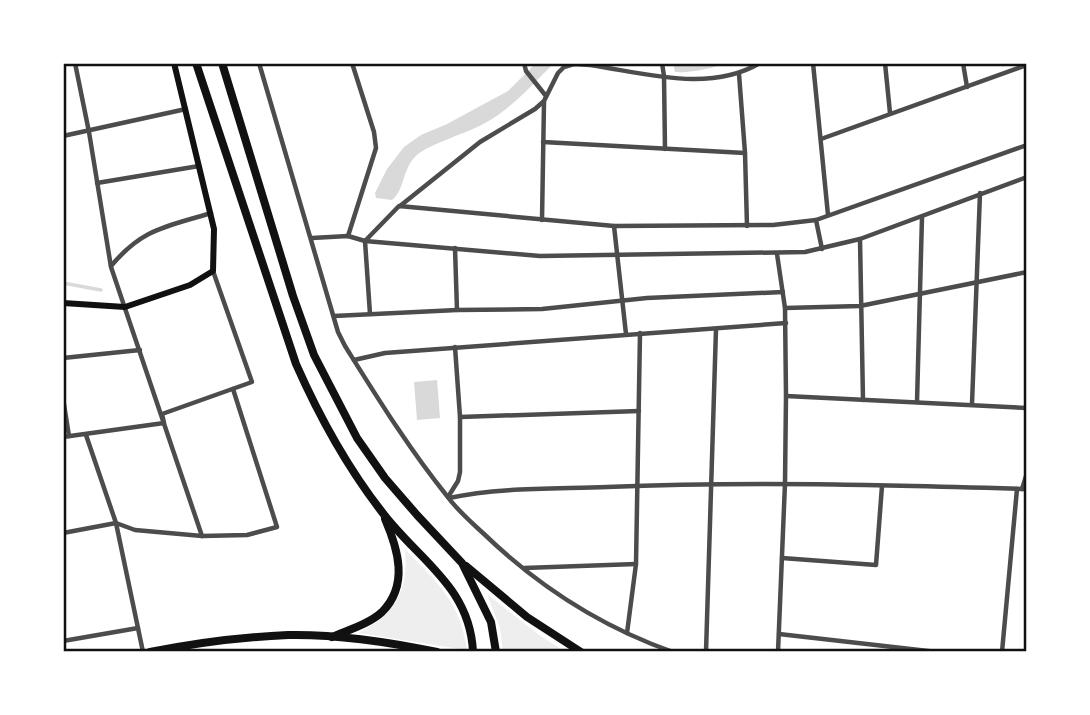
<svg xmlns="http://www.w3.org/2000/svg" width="1090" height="715" viewBox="0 0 1090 715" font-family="Poppins,sans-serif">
  <rect width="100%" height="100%" fill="#fff"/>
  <g fill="#eee">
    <path d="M405,549C437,583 460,601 467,650L358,633C395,615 409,591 405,549Z"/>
    <path d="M487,594L539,635L566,652H503L500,628Z"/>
  </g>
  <g fill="#d9d9d9">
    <path d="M536,63H554C532,85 512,108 485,123C468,133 429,144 417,155C402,168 405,190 392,200L376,198L375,193L387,169L404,147L421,135L447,124L508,91Z"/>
    <path d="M673,63H729C711,68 694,73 675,72Z"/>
    <path d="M437,380L440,418L417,420L414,382Z"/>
  </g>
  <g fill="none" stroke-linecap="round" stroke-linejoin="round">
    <path stroke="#d9d9d9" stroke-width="3.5" d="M63,283L101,290"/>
    <g stroke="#4c4c4c" stroke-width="4.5">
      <path d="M75,63L89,132L111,267L202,536"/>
      <path d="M259,63L338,332L345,346C377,397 409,449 447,496C457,510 471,522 484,534C538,586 602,627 673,652"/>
      <path d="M524,63L526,71L546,96"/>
      <path d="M662,63L664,76L665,149"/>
      <path d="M813,63L828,215"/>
      <path d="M885,63L890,113"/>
      <path d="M963,63L967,87"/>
      <path d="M63,64L71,63"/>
      <path d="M739,74L745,153L747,226"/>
      <path d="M63,136L186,109"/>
      <path d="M821,139L1027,65"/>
      <path d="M543,142L745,153"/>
      <path d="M97,183L199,166"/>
      <path d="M400,206L480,142L535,109L544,101L558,73L564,67L574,64L590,65C645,73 709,93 760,63"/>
      <path d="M542,220L544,102"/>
      <path d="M816,220L822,249"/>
      <path d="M614,226L626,334"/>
      <path d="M348,236L376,148L374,132L352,63"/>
      <path d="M312,238L348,236L365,241L540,256L805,252L860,239L1027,177"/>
      <path d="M860,239L863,400"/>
      <path d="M455,248L457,310"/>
      <path d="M777,254L785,308L786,396L785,483L778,652"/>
      <path d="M111,266C143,228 166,227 211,213"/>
      <path d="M785,308L860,306L1027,272"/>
      <path d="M370,314L365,241L399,206L614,226L773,225L816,220L1027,145"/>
      <path d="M334,316L457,310L542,309L647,298L783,292"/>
      <path d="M63,358L140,350"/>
      <path d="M354,360L385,353L786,323"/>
      <path d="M786,396L1027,408"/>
      <path d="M63,398L69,436"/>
      <path d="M917,402L922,217"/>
      <path d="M972,404L980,193"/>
      <path d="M460,417L639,411"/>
      <path d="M86,435L116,523L143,652"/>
      <path d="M63,437L164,423L162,414L252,382L213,271"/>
      <path d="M1022,489L1027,473"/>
      <path d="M448,497L458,481L460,472V417L455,347"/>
      <path d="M449,498C500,487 555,489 607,487C747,481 887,485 1027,489"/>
      <path d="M63,533L116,523L135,530L202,536L247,535L277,527L233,389"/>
      <path d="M782,558L876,565L882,486"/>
      <path d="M524,568L636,564"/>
      <path d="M627,633L636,564L640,333"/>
      <path d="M779,634L937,652"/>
      <path d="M63,641L138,628"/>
      <path d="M706,652L716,329"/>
      <path d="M1002,652L1017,489"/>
    </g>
    <path stroke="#111" stroke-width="6" d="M63,303L125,307L190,285L213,271L214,229L174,63"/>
    <g stroke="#111" stroke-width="8">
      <path d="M196,63L296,364C319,416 347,467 382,512C418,560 470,586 473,652"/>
      <path d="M222,63L293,296L314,355L357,438L385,478L417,515L462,563L491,622L496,652"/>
      <path d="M466,566L527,617L581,652"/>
      <path d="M332,637C348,630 369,624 382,612C409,585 398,549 385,519"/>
      <path d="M150,652C195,643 242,637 288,635C337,634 389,642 437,652"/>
    </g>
  </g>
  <rect width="1090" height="715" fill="none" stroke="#ffffff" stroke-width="130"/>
  <rect x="65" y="65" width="960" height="585" fill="none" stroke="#111" stroke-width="2.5"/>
</svg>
